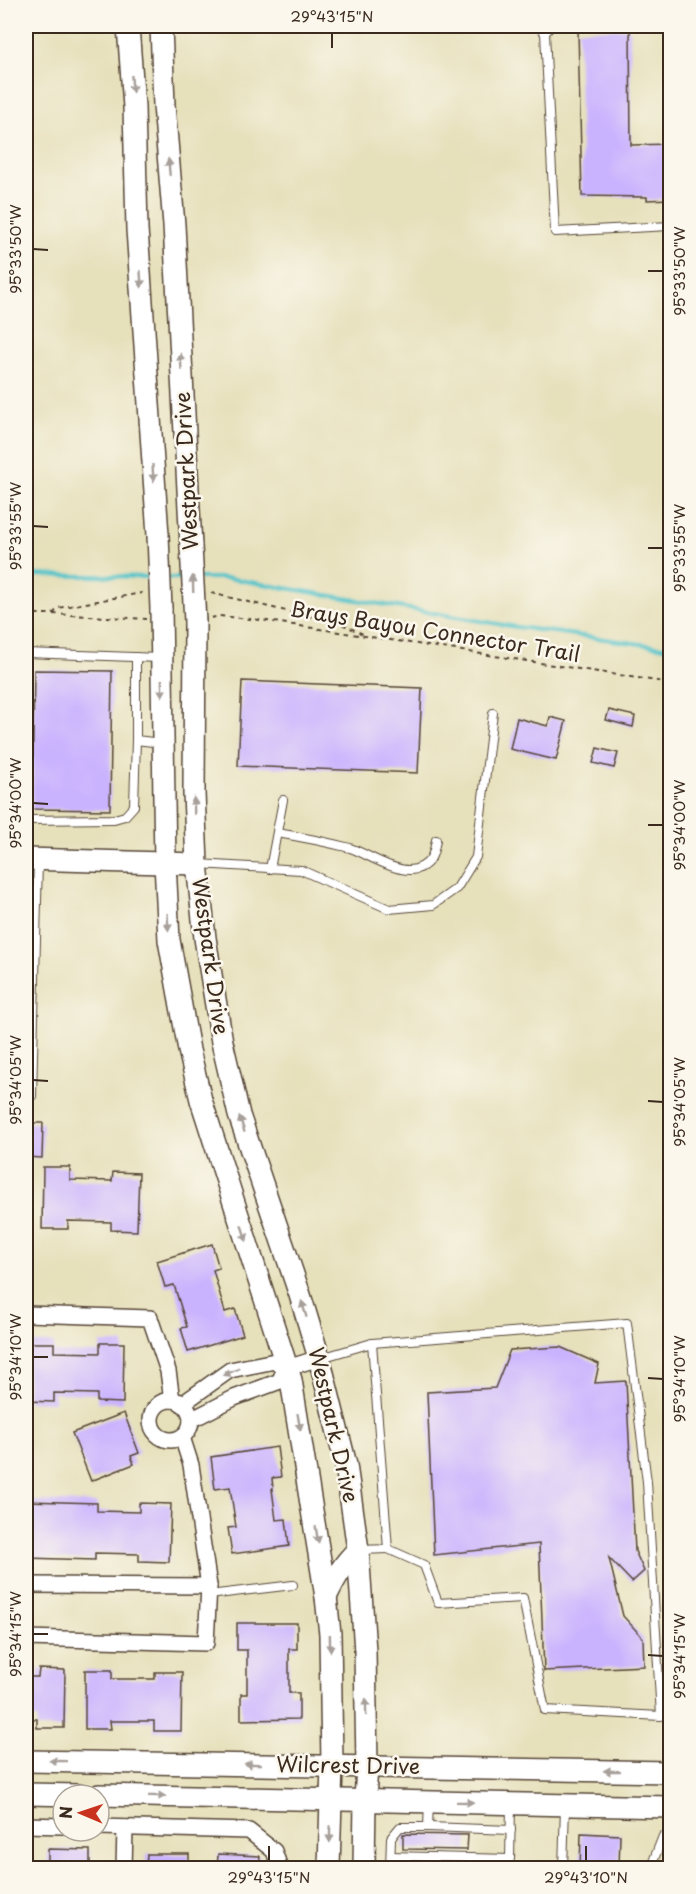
<svg xmlns="http://www.w3.org/2000/svg" width="696" height="1894" viewBox="0 0 696 1894" font-family="'Playpen Sans',sans-serif">
  <rect width="100%" height="100%" fill="#fbf7ec"/>
  <filter id="ink" filterUnits="userSpaceOnUse"><feTurbulence type="fractalNoise" baseFrequency=".0167" numOctaves="2"/><feDisplacementMap in="SourceGraphic" scale="12" xChannelSelector="R" yChannelSelector="G"/><feConvolveMatrix kernelMatrix="1 2 1 2 8 2 1 2 1" color-interpolation-filters="sRGB"/></filter>
  <filter id="wash" filterUnits="userSpaceOnUse"><feTurbulence type="fractalNoise" baseFrequency=".008" numOctaves="4" result="noise"/><feDisplacementMap in="SourceGraphic" scale="24" xChannelSelector="R" yChannelSelector="G"/><feGaussianBlur stdDeviation="1.35" result="paint"/><feColorMatrix in="noise" values="0 0 0 0 0 0 0 0 0 0 0 0 0 0 0 0 0 1.4 0 .05"/><feComposite in="paint" operator="in"/></filter>
  <g filter="url(#wash)">
    <rect width="100%" height="100%" fill="#e6e0bb"/>
    <g fill="none" stroke-linecap="round" stroke-linejoin="round">
      <g stroke="#56c4ca" stroke-width="4">
        <path d="M26,575L154,577"/>
        <path d="M167,578H187"/>
        <path d="M200,578H227L510,626L670,648"/>
      </g>
    </g>
    <g id="blocks">
      <g fill="#cab3fe">
        <path d="M630,29L631,145L670,144V199L647,200V197L582,196L578,30Z"/>
        <path d="M34,670L112,671L110,810L32,809Z"/>
        <path d="M242,681L422,688L418,773L238,766Z"/>
        <path d="M609,710L635,716L633,727L606,720Z"/>
        <path d="M550,717L566,721L556,760L510,749L517,718L548,726Z"/>
        <path d="M597,748L618,753L614,768L593,763Z"/>
        <path d="M26,1123H43L42,1158L26,1157Z"/>
        <path d="M43,1167H70V1180L112,1181L113,1172L139,1173L137,1231L111,1230V1222L68,1221V1229H42Z"/>
        <path d="M212,1244L219,1268L213,1270L225,1312L235,1309L243,1335L188,1352L181,1328L187,1327L174,1285L165,1287L157,1261Z"/>
        <path d="M28,1343H54V1352L100,1353V1343H124L123,1403L97,1402V1394L54,1393V1402L27,1401Z"/>
        <path d="M560,1347L599,1364L595,1383L626,1381L635,1551L644,1571L632,1582L609,1558L623,1616L643,1638L644,1666L544,1671L539,1544L434,1555L427,1392L495,1388L510,1350Z"/>
        <path d="M124,1413L139,1453L131,1456L134,1464L91,1481L72,1433Z"/>
        <path d="M277,1447L281,1477L272,1478L273,1489H272L276,1520L286,1519L289,1546L232,1554L228,1528L236,1527L230,1487L215,1489L211,1457Z"/>
        <path d="M26,1501L97,1503V1511L139,1512V1503L171,1504L169,1562L139,1561V1554L95,1553V1560L26,1558Z"/>
        <path d="M237,1623H297V1649H289V1693H299V1719L241,1720V1694H247V1650H237Z"/>
        <path d="M39,1669L65,1670L64,1728H37V1719H26V1677H38Z"/>
        <path d="M85,1670H112V1679H155V1672H182L181,1731H154V1721H110L111,1729H85Z"/>
        <path d="M581,1833L620,1835L619,1869H580Z"/>
        <path d="M403,1834L468,1835L467,1850L403,1849Z"/>
        <path d="M48,1849L90,1850V1869H48Z"/>
        <path d="M147,1854H189V1869H146Z"/>
        <path d="M218,1854L260,1856L259,1869H217Z"/>
      </g>
    </g>
  </g>
  <g filter="url(#ink)">
    <use href="#blocks" fill-opacity="0" stroke="#554536" stroke-width="1.5"/>
    <g fill="none" stroke-linecap="round" stroke-linejoin="round">
      <defs>
        <g id="lane">
          <path d="M539,26L545,33L555,232L670,226"/>
          <path d="M545,33L551,26"/>
          <path d="M26,653L160,658"/>
          <path d="M136,657V740L161,743"/>
          <path d="M26,820L114,819L125,816L134,806L136,740"/>
          <path d="M277,833C302,837 326,842 350,848C372,855 412,887 431,858C434,853 435,845 436,840"/>
          <path d="M198,864L301,870L389,909L433,905L457,888L476,857L493,713"/>
          <path d="M270,869L283,800"/>
          <path d="M32,1096L38,861"/>
          <path d="M372,1343L627,1323L647,1482L661,1716L545,1710L523,1598L438,1603L424,1565L388,1549"/>
          <path d="M321,1358L372,1343L388,1549L360,1550"/>
          <path d="M209,1595L293,1585"/>
          <path d="M428,1827L511,1830"/>
          <path d="M391,1856L510,1859L511,1805"/>
          <path d="M365,1868H390"/>
          <path d="M390,1868L391,1838L400,1827H428L429,1802"/>
          <path d="M563,1868L565,1807"/>
          <path d="M655,1868L654,1859L663,1836L670,1835"/>
        </g>
        <g id="street">
          <path d="M26,1314L150,1318L168,1371L172,1400"/>
          <path d="M284,1369L319,1358"/>
          <circle cx="171" cy="1420" r="20"/>
          <path d="M182,1404L230,1370L275,1361L284,1369"/>
          <path d="M191,1420L234,1398L280,1381L284,1369"/>
          <path d="M26,1585L209,1586"/>
          <path d="M26,1638L206,1643L209,1586L191,1465L182,1437"/>
          <path d="M26,1825L63,1826"/>
          <path d="M99,1827L249,1831L274,1851L280,1868"/>
          <path d="M124,1868L125,1828"/>
        </g>
        <g id="secondary">
          <path d="M128,26L134,107L137,229L158,535"/>
          <path d="M161,26L164,105L174,225L191,546"/>
          <path d="M161,609L165,863L169,940L189,1050L201,1100L291,1380L326,1597L330,1634L332,1765L329,1868"/>
          <path d="M195,622L194,793L197,864L205,938L222,1042L239,1115L300,1295L320,1361L346,1465L358,1550L365,1651L367,1766L365,1800L364,1868"/>
          <path d="M26,859L197,864"/>
          <path d="M326,1597C335,1578 343,1564 358,1550"/>
          <path d="M26,1761L670,1772"/>
          <path d="M26,1794L78,1795"/>
          <path d="M99,1795L670,1807"/>
        </g>
      </defs>
      <use href="#lane" stroke="#554536" stroke-width="10"/>
      <use href="#street" stroke="#554536" stroke-width="18"/>
      <use href="#secondary" stroke="#554536" stroke-width="24"/>
      <g stroke="#554536" stroke-width="2" stroke-dasharray="4.5 4.5" stroke-linecap="butt">
        <path d="M211,593L344,625L367,636"/>
        <path d="M26,614H53L58,608L142,593"/>
        <path d="M53,614L146,619"/>
        <path d="M211,618L219,616L261,620L670,683"/>
      </g>
      <use href="#lane" stroke="#fff" stroke-width="8"/>
      <use href="#street" stroke="#fff" stroke-width="15"/>
      <use href="#secondary" stroke="#fff" stroke-width="21"/>
      <defs>
        <g id="secondary-bridge">
          <path d="M158,535L161,609"/>
          <path d="M191,546L195,622"/>
        </g>
      </defs>
      <use href="#secondary-bridge" stroke="#554536" stroke-width="24" stroke-linecap="butt"/>
      <use href="#secondary-bridge" stroke="#fff" stroke-width="21"/>
    </g>
    <defs><path id="oneway-solid" d="M-6-.8H1V-3.2L6.5 0L1 3.2V.8H-6Z" transform="scale(1.5)"/></defs>
    <g fill="#a79f9a">
      <use href="#oneway-solid" transform="translate(132 84) rotate(86)"/>
      <use href="#oneway-solid" transform="translate(169 167) rotate(-95)"/>
      <use href="#oneway-solid" transform="translate(141 279) rotate(86)"/>
      <use href="#oneway-solid" transform="translate(181 362) rotate(-93)"/>
      <use href="#oneway-solid" transform="translate(153 473) rotate(86)"/>
      <use href="#oneway-solid" transform="translate(193 584) rotate(-92)"/>
      <use href="#oneway-solid" transform="translate(162 688) rotate(89)"/>
      <use href="#oneway-solid" transform="translate(194 806) rotate(-92)"/>
      <use href="#oneway-solid" transform="translate(168 922) rotate(87)"/>
      <use href="#oneway-solid" transform="translate(242 1124) rotate(-107)"/>
      <use href="#oneway-solid" transform="translate(244 1233) rotate(72)"/>
      <use href="#oneway-solid" transform="translate(304 1309) rotate(-107)"/>
      <use href="#oneway-solid" transform="translate(231 1372) rotate(157)"/>
      <use href="#oneway-solid" transform="translate(299 1422) rotate(80)"/>
      <use href="#oneway-solid" transform="translate(317 1535) rotate(81)"/>
      <use href="#oneway-solid" transform="translate(330 1643) rotate(89)"/>
      <use href="#oneway-solid" transform="translate(366 1707) rotate(-91)"/>
      <use href="#oneway-solid" transform="translate(58 1761) rotate(-179)"/>
      <use href="#oneway-solid" transform="translate(253 1764) rotate(-179)"/>
      <use href="#oneway-solid" transform="translate(612 1771) rotate(-179)"/>
      <use href="#oneway-solid" transform="translate(157 1796) rotate(1)"/>
      <use href="#oneway-solid" transform="translate(465 1802) rotate(1)"/>
      <use href="#oneway-solid" transform="translate(330 1834) rotate(91)"/>
    </g>
  </g>
  <path fill="none" stroke="#3b2a1e" stroke-width="2" d="M332,48V33M33,249L48,250M648,271H663M33,526L48,527M648,548H663M33,803L48,804M648,825H663M33,1080L48,1081M648,1101L663,1102M33,1357H48M648,1378L663,1379M33,1634H48M648,1655L663,1656M269,1861V1846M586,1861V1846"/>
  <g text-anchor="middle" stroke-width="5" stroke-linejoin="round" paint-order="stroke">
    <g font-size="21" fill="#3b2a1e" stroke="#fbf7ec">
      <text transform="translate(187 471) rotate(-93)" y="7">Westpark Drive</text>
      <text transform="translate(435 632) rotate(9)" y="7">Brays Bayou Connector Trail</text>
      <text transform="translate(210 956) rotate(82)" y="7">Westpark Drive</text>
      <text transform="translate(333 1425) rotate(77)" y="7">Westpark Drive</text>
      <text transform="translate(348 1766) rotate(1)" y="7">Wilcrest Drive</text>
    </g>
  </g>
  <rect width="696" height="1894" fill="none" stroke="#fbf7ec" stroke-width="66"/>
  <g transform="translate(81 1813) rotate(272)"><circle r="28" fill="#fbf7ec" stroke="#aea59a" stroke-width="1.5"/>
  <path d="M0-4.5L10 22L0 15L-10 22Z" fill="#c8321e"/>
  <text y="-9" font-size="16" font-weight="bold" text-anchor="middle" fill="#3b2a1e">N</text>
  </g>
  <rect x="33" y="33" width="630" height="1828" fill="none" stroke="#3b2a1e" stroke-width="2"/>
  <g font-size="15" text-anchor="middle" fill="#3b2a1e">
    <text x="332" y="22">29°43'15"N</text>
    <text transform="translate(16 249) rotate(-90)" y="5">95°33'50"W</text>
    <text transform="translate(680 271) rotate(-90)" y="5">95°33'50"W</text>
    <text transform="translate(16 526) rotate(-90)" y="5">95°33'55"W</text>
    <text transform="translate(680 548) rotate(-90)" y="5">95°33'55"W</text>
    <text transform="translate(16 803) rotate(-90)" y="5">95°34'00"W</text>
    <text transform="translate(680 825) rotate(-90)" y="5">95°34'00"W</text>
    <text transform="translate(16 1080) rotate(-90)" y="5">95°34'05"W</text>
    <text transform="translate(680 1102) rotate(-90)" y="5">95°34'05"W</text>
    <text transform="translate(16 1357) rotate(-90)" y="5">95°34'10"W</text>
    <text transform="translate(680 1379) rotate(-90)" y="5">95°34'10"W</text>
    <text transform="translate(16 1634) rotate(-90)" y="5">95°34'15"W</text>
    <text transform="translate(680 1656) rotate(-90)" y="5">95°34'15"W</text>
    <text x="269" y="1883">29°43'15"N</text>
    <text x="586" y="1883">29°43'10"N</text>
  </g>
</svg>
